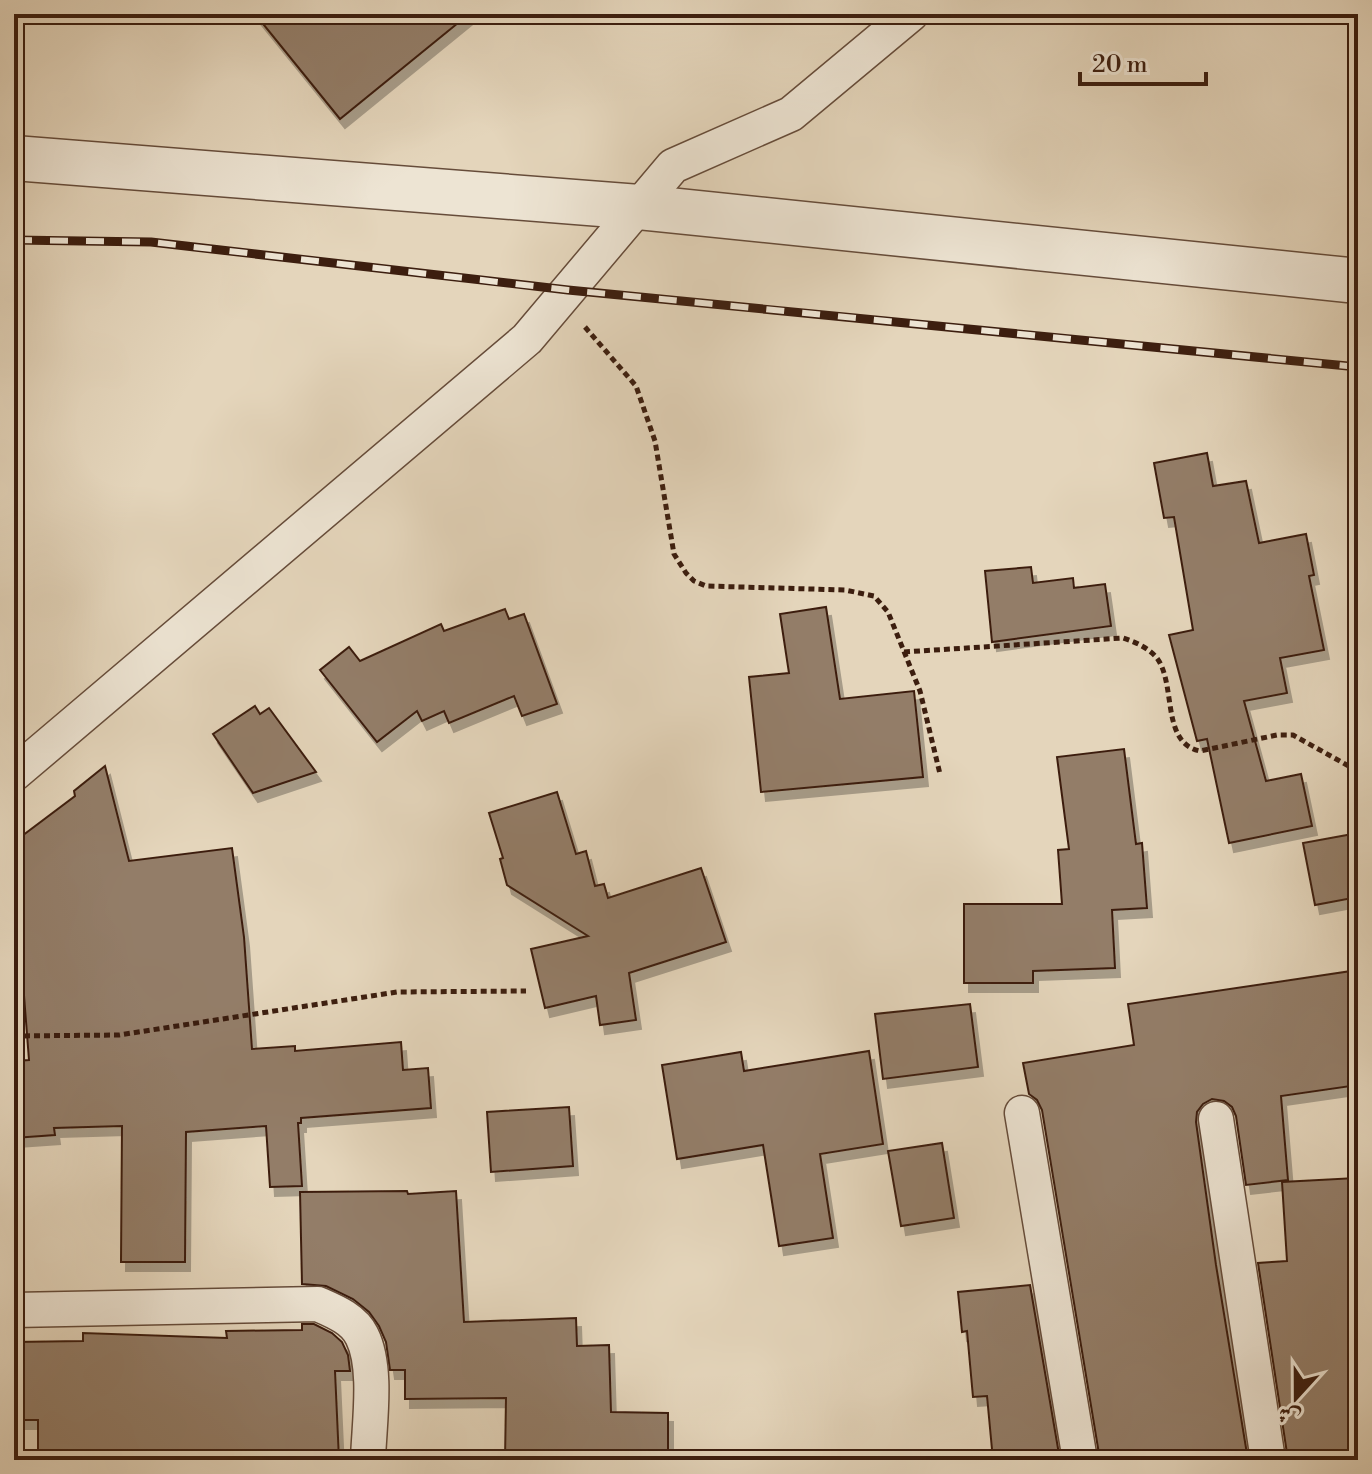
<svg xmlns="http://www.w3.org/2000/svg" width="1372" height="1474" viewBox="0 0 1372 1474" font-family="'Libre Bodoni',Amiri,serif">
  <defs>
    <filter id="shadow"><feDropShadow dx="5" dy="9" stdDeviation="0" flood-color="#0004"/></filter>
  </defs>
  <rect width="100%" height="100%" fill="#e4d5bb"/>
  <filter id="stains"><feTurbulence type="fractalNoise" baseFrequency=".0025" numOctaves="4"/><feColorMatrix values="0 0 0 0 .2 0 0 0 0 .09 0 0 0 0 .02 0 0 0 .5 -.17"/></filter>
  <radialGradient id="worn" r=".72"><stop offset=".6" stop-color="#630" stop-opacity="0"/><stop offset="1" stop-color="#630" stop-opacity=".3"/></radialGradient>
  <g fill="#937d68" stroke="#3c1e0f" stroke-width="2" filter="url(#shadow)">
    <path d="M255,14H469L340,119Z"/>
    <path d="M1207,453L1213,486L1246,481L1259,543L1306,534L1314,575L1309,576L1324,650L1280,658L1287,693L1244,701L1266,781L1301,774L1312,826L1229,843L1207,739L1197,741L1169,635L1193,630L1174,517L1164,518L1154,463Z"/>
    <path d="M1031,567L1033,583L1073,578L1074,588L1105,584L1111,626L992,642L985,571Z"/>
    <path d="M826,607L840,699L914,691L923,777L761,792L749,677L789,673L780,614Z"/>
    <path d="M505,609L509,619L524,614L557,704L522,716L514,696L449,723L444,711L422,721L417,711L377,742L320,670L349,647L360,661L441,624L444,631Z"/>
    <path d="M255,706L260,714L269,708L316,772L253,793L213,734Z"/>
    <path d="M1124,749L1136,844L1142,843L1147,908L1112,910L1115,968L1033,971V983H964V904H1062L1058,850L1069,849L1057,757Z"/>
    <path d="M105,766L129,861L232,848L244,937L252,1049L295,1046V1051L401,1042L403,1070L428,1068L431,1108L301,1118V1123H298L302,1186L270,1187L266,1126L186,1132L185,1262H121L122,1126L54,1128L55,1135L14,1138V1061L29,1060L21,957L14,958V842L75,796L74,791Z"/>
    <path d="M557,792L576,854L586,851L595,886L604,884L608,898L701,868L726,942L629,973L636,1020L600,1025L596,996L545,1008L531,949L588,936L507,885L500,859L503,858L489,813Z"/>
    <path d="M1358,833V897L1315,905L1303,843Z"/>
    <path d="M1358,970V1042L1352,1043L1358,1085L1281,1096L1288,1180L1246,1185L1236,1116L1232,1107L1224,1101L1212,1099L1203,1104L1197,1112L1196,1122L1216,1265L1248,1460H1100L1042,1110L1037,1100L1029,1094L1023,1063L1134,1045L1128,1004Z"/>
    <path d="M970,1004L978,1067L883,1079L875,1014Z"/>
    <path d="M869,1051L883,1144L820,1154L833,1238L779,1246L763,1145L677,1159L662,1065L741,1052L744,1071Z"/>
    <path d="M569,1107L573,1166L491,1172L487,1112Z"/>
    <path d="M942,1143L954,1218L901,1226L888,1151Z"/>
    <path d="M1356,1178L1358,1460H1288L1258,1263L1287,1261L1282,1182Z"/>
    <path d="M407,1191L408,1194L456,1191L464,1322L576,1318L577,1346L609,1345L611,1412L668,1413V1460H505L506,1398L405,1399V1370H390L386,1342L379,1326L369,1312L353,1299L326,1286L302,1284L300,1192Z"/>
    <path d="M1030,1285L1060,1460H993L987,1396L973,1397L967,1331L962,1332L958,1292Z"/>
    <path d="M302,1324H314L332,1333L342,1342L348,1355L350,1371H335L339,1460H38V1420H14V1342L83,1341V1333L227,1338L226,1331L302,1330Z"/>
  </g>
  <g fill="none" stroke-linecap="round" stroke-linejoin="round">
    <defs>
      <g id="minor">
        <path d="M14,774L527,339L673,166L791,114L911,14"/>
        <path d="M1022,1113L1080,1460"/>
        <path d="M1216,1119L1268,1460"/>
        <path d="M14,1310L318,1304C334,1311 354,1319 362,1336C378,1368 369,1424 368,1460"/>
      </g>
      <path id="tertiary" d="M14,158L639,207L1358,281"/>
    </defs>
    <use href="#minor" stroke="#664c3a" stroke-width="37"/>
    <use href="#tertiary" stroke="#664c3a" stroke-width="47"/>
    <g stroke="#3c1e0f" stroke-width="5" stroke-dasharray="6 4" stroke-linecap="butt">
      <path d="M585,327L636,386L655,441L674,554L686,573L694,581L706,586L845,590L874,596L888,612L920,691L940,774"/>
      <path d="M904,652L1123,638C1135,642 1147,647 1156,657C1177,682 1160,743 1200,751L1277,735H1293L1354,769"/>
      <path d="M14,1036L119,1035L397,992L526,991"/>
    </g>
    <use href="#minor" stroke="#ede4d3" stroke-width="34"/>
    <use href="#tertiary" stroke="#ede4d3" stroke-width="44"/>
    <defs>
      <path id="rail" d="M14,240L151,242L568,290L1358,367"/>
    </defs>
    <use href="#rail" stroke="#3c1e0f" stroke-width="9"/>
    <use href="#rail" stroke="#ede4d3" stroke-width="6" stroke-dasharray="18" stroke-linecap="butt"/>
  </g>
  <rect width="1372" height="1474" fill="none" stroke="#e4d5bb" stroke-width="48"/>
  <rect x="16" y="16" width="1340" height="1442" fill="none" stroke="#3c1e0f" stroke-width="4"/>
  <rect x="24" y="24" width="1324" height="1426" fill="none" stroke="#3c1e0f" stroke-width="2"/>
  <g transform="translate(1296 1398) rotate(201)" stroke="#ede4d3" stroke-width="6" paint-order="stroke">
  <path d="M0-6L14 30L0 20L-14 30Z" fill="#3c1e0f"/>
  <text y="-12" font-size="22" font-weight="bold" text-anchor="middle" fill="#3c1e0f">ش</text>
  </g>
  <path d="M1080 72v12h126v-12" fill="none" stroke="#3c1e0f" stroke-width="4"/>
  <text x="1092" y="72" font-size="24" fill="#3c1e0f" stroke="#ede4d3" stroke-width="6" paint-order="stroke">20 m</text>
  <rect width="100%" height="100%" filter="url(#stains)"/>
  <rect width="100%" height="100%" fill="url(#worn)"/>
</svg>
